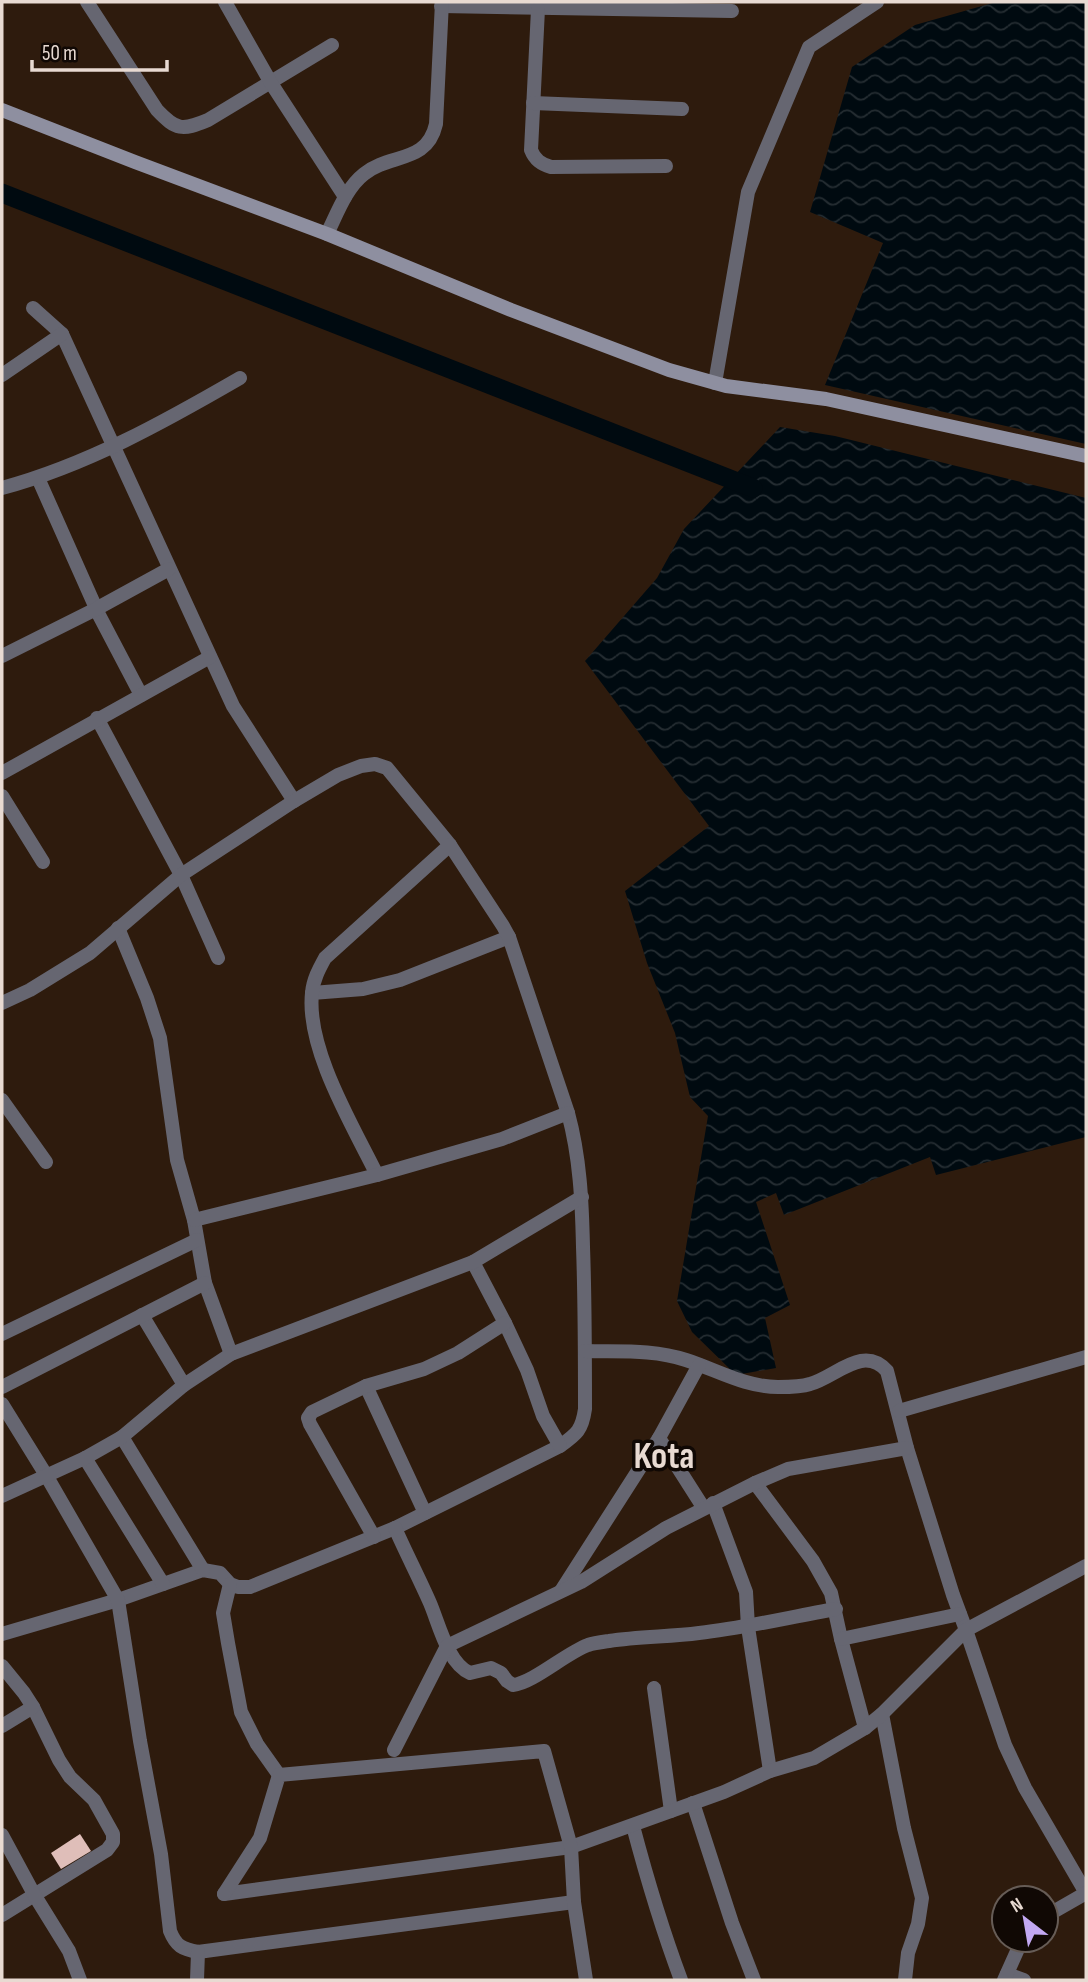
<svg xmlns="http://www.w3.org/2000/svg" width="1088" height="1982" viewBox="0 0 1088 1982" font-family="'Sofia Sans Condensed',sans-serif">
  <defs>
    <pattern id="water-waves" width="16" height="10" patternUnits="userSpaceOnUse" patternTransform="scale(1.75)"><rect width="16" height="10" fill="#000a10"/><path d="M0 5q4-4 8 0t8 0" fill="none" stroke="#252d32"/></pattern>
  </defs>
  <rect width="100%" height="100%" fill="#2e1b0d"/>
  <g fill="url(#water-waves)">
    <path d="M996,2H1086V444L825,385L883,243L810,212L852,67L915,25Z"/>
    <path d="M780,427L835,436L1086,498V1137L936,1175L930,1157L784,1215L776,1193L756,1202L790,1305L765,1318L776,1368L736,1375L692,1332L677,1301L708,1116L690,1097L675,1033L647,963L625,891L709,826L585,661L657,578L684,529Z"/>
  </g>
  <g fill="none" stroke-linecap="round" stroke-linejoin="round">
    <path stroke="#000a10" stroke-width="19" d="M2,193L753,488"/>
  </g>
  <path fill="#dfbeb9" d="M80,1834L91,1851L61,1869L51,1853Z"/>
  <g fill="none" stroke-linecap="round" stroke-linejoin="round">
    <g stroke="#666671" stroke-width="14">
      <path d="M87,2L157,110C176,130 182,131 208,120L332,45"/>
      <path d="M225,2L271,83L345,197"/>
      <path d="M441,6L732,11"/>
      <path d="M538,9L531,150C535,160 541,164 551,167L666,166"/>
      <path d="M533,103L682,109"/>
      <path d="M327,234C337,214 346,188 364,174C390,153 427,164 436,124L442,2"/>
      <path d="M33,308L62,334L233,706L294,801"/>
      <path d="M2,375L62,334"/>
      <path d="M715,383L748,192L809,47L877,2"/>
      <path d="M38,478L99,615L141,695"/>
      <path d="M2,488C87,465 164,422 240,378"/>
      <path d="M2,656L96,609L169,569"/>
      <path d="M97,718L181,875L218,958"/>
      <path d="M2,773L210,657"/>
      <path d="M2,796L43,862"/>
      <path d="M118,928L147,998L160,1038L177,1160L194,1220L205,1283L231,1354"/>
      <path d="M312,993L363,989L400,980L509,937"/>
      <path d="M2,1003L30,990L90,953L181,875L294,801L338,775L361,766L375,764L387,768L450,845L503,926L509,937L568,1113C580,1157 582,1202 583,1247C585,1301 585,1355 585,1409C582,1430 577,1434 560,1446L395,1528L250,1587H238L230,1584L220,1573L203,1570L118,1600L2,1634"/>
      <path d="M2,1100L46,1162"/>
      <path d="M377,1175C353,1126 306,1049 312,993C313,980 319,969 325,958L450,845"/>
      <path d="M194,1220L377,1175L502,1139L568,1113"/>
      <path d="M473,1262L505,1323L527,1370L543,1416L560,1446"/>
      <path d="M142,1315L184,1385"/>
      <path d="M2,1334L197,1240"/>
      <path d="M585,1351C619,1352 653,1349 686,1360C717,1370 745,1387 778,1387C788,1387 801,1387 810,1384C836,1377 863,1344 887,1371L907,1448L953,1595L966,1630L1005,1745L1025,1788L1086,1893"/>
      <path d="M366,1386L425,1513"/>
      <path d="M2,1387L205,1283"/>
      <path d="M2,1404L46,1475L118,1600L140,1741L161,1854L170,1931C176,1946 182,1949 198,1952L574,1902"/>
      <path d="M899,1411L1086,1357"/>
      <path d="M122,1437L203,1570"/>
      <path d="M659,1438L703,1507"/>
      <path d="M85,1458L163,1584"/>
      <path d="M755,1483L813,1561L831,1593L841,1639L865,1728"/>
      <path d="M2,1496L85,1458L122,1437L184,1385L231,1354L473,1262L582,1197"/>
      <path d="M713,1503L746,1592L748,1627L770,1771"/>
      <path d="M395,1528C406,1553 419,1578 430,1603C439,1624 448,1664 470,1673L491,1668L501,1673L507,1681L513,1685C533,1683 566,1653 588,1645C594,1643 602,1642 609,1641C639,1636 669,1637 699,1633C745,1628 790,1617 836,1609"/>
      <path d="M374,1537L310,1424L308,1418L312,1412L366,1386L424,1369L458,1353L505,1323"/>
      <path d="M230,1584L223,1613L228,1643L241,1712L257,1744L279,1775"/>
      <path d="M561,1591L659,1438L699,1365"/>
      <path d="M841,1639L960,1614"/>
      <path d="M2,1666L24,1693L33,1707L59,1760L70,1777L94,1800L113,1834V1842L107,1850L2,1915"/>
      <path d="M654,1688L671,1811"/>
      <path d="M882,1714L904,1828L922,1898L918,1924L908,1953L905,1980"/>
      <path d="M2,1726L33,1707"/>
      <path d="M394,1750L447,1646L581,1582L666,1528L755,1483L788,1469L907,1448"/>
      <path d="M693,1803L732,1923L754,1980"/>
      <path d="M633,1826C647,1879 662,1929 681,1980"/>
      <path d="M2,1835L35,1896L69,1951L80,1980"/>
      <path d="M224,1894L571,1847L724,1792L770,1771L814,1758L865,1728L882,1714L966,1630L1086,1566"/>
      <path d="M224,1894L260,1838L279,1775L544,1751L571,1847L574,1902L586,1980"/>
      <path d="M1046,1916L1086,1893"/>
      <path d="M1007,1974L1024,1980"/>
      <path d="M197,1980L198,1952"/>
      <path d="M1004,1980L1022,1940"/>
    </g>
    <path stroke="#8e8fa0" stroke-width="14" d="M2,110L135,162L327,234L511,310L669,370L726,386L826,399L1086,456"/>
  </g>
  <g text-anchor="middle" stroke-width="7" stroke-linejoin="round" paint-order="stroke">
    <g font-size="37" font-weight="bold" fill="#e8dad2" stroke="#100804">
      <text x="664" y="1468">Kota</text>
    </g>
  </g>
  <rect width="1088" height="1982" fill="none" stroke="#e8dad2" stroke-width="7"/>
  <g transform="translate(1025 1919) rotate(329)"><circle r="33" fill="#100804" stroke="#665c56" stroke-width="2"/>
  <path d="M0-5L12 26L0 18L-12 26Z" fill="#c2a8f2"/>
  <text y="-10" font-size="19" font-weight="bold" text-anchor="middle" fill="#e8dad2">N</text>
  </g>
  <path d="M32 60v10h135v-10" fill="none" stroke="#e8dad2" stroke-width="3.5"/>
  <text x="42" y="60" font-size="21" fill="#e8dad2" stroke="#100804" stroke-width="5" paint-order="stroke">50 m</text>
</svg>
